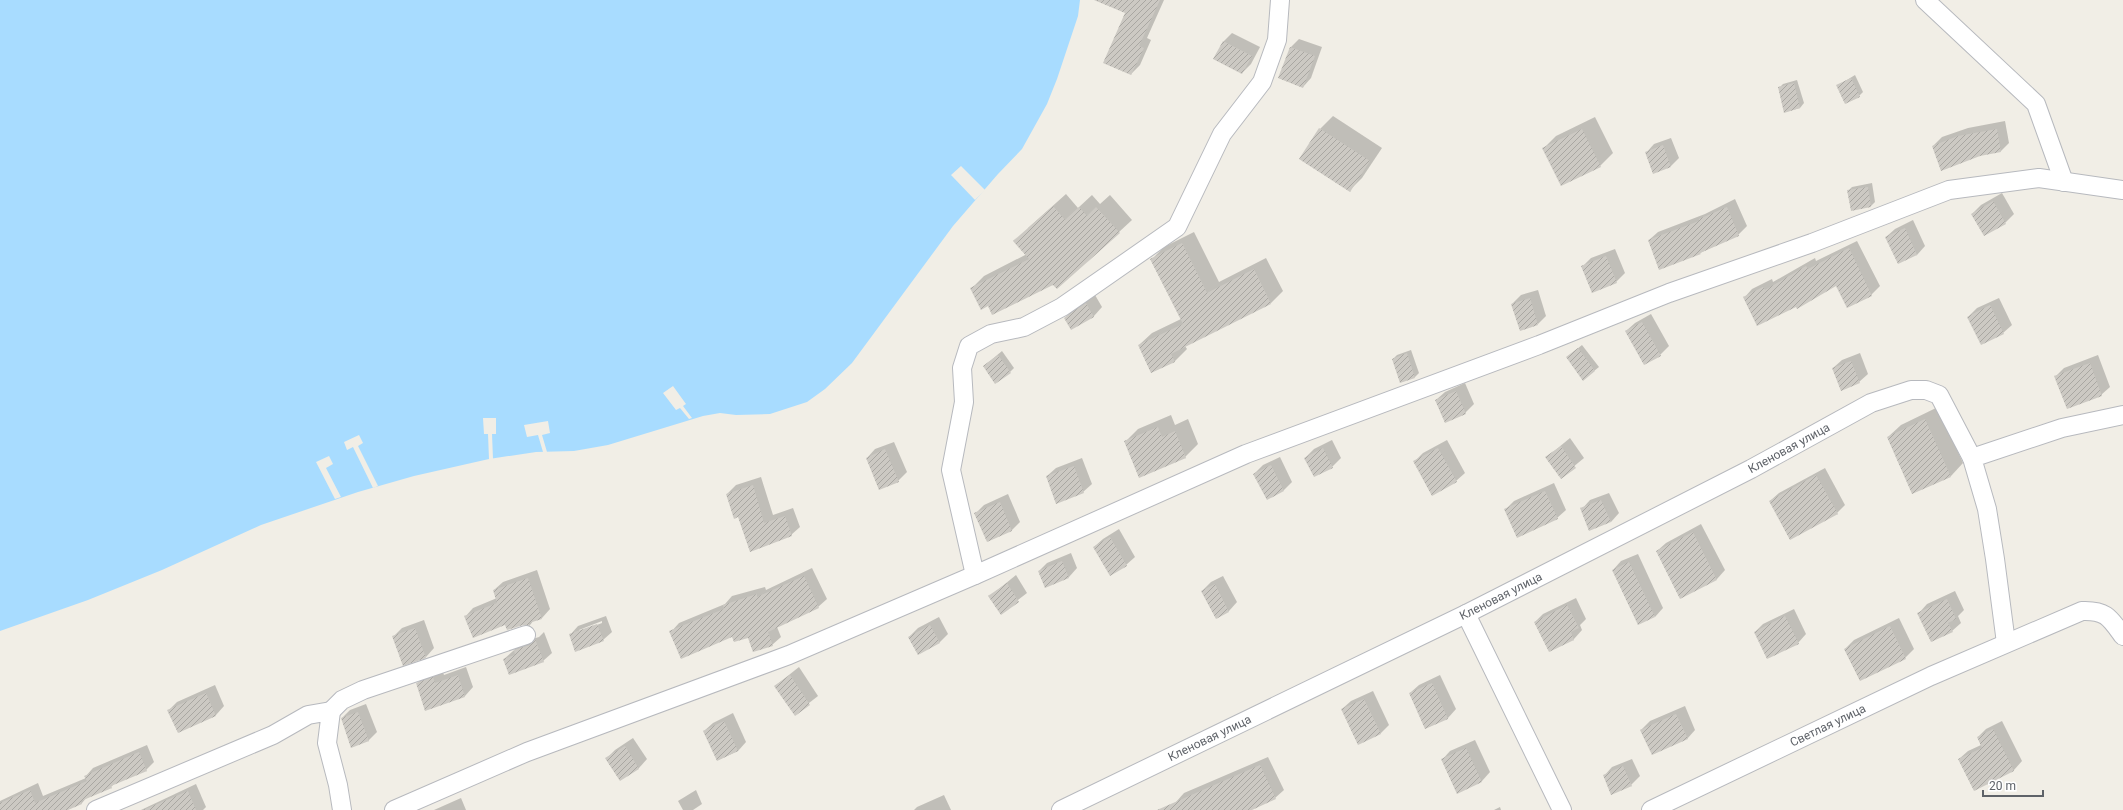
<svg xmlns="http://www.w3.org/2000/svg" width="2123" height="810" viewBox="0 0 2123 810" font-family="Roboto,sans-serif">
  <defs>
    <pattern id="building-hatch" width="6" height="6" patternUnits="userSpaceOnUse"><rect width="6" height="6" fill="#ccc9c3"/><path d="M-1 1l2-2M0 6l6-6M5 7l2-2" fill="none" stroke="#a9a7a2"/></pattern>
  </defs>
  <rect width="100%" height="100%" fill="#f1eee6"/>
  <path fill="#a8dcff" d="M0,0H1080L1078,16L1057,79L1047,104L1022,149L998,174L953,226L852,363L825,389L807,402L770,414L736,415L720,413L703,416L608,445L574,451L536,452L489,459L414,476L358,492L261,525L162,570L88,600L0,631Z"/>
  <g fill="#f1eee6">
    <path d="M961,166L985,190L975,200L951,175Z"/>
    <path d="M673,386L686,404L683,406L692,418L689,419L680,408L676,410L663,393Z"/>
    <path d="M483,418H496V434H492L493,459H489L488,434H484Z"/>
    <path d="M548,421L550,433L542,435L547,452H543L538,435L527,437L524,425Z"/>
    <path d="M359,435L363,443L358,446L378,486L373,488L353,447L347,450L344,442Z"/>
    <path d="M329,456L333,464L326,468L341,497L335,499L316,462Z"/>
  </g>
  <g fill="#0003" fill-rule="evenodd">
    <path d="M1119,0H1164L1147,38L1151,40L1140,65L1131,74L1126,13Z"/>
    <path d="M1232,33L1260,47L1251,64L1242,73L1215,58L1224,41Z"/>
    <path d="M1299,39L1322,47L1311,78L1303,87L1279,78L1291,47Z"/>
    <path d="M1855,75L1863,92L1859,96L1837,86Z"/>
    <path d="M1797,80L1804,103L1800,108L1785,112L1779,88L1783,84Z"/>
    <path d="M1333,116L1382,148L1362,178L1350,190L1320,129Z"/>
    <path d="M1595,117L1613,153L1600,166L1543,149L1556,136Z"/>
    <path d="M2005,121L2009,143L2001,151L1933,146L1942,137L1968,128Z"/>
    <path d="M1671,138L1679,158L1671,166L1646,153L1654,144Z"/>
    <path d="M1872,183L1875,202L1871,206L1852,209L1848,191L1852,187Z"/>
    <path d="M2002,193L2014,214L2005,223L1972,214L1981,205Z"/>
    <path d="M1066,194L1078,208L1092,195L1100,204L1110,195L1132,220L1119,232L1054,284L988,305L971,289L984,276L1027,254L1028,228Z"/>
    <path d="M1735,199L1747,226L1738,235L1700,253L1649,240L1658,232L1705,214Z"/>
    <path d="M1913,220L1925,246L1917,255L1886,237L1895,229Z"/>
    <path d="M1194,232L1219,282L1266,258L1283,291L1271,303L1185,346L1187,349L1175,361L1152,372L1139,345L1152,333L1181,319L1151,260L1164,247Z"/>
    <path d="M1857,241L1880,286L1871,295L1836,284L1796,305L1744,298L1752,289L1772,279L1773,282L1815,258L1816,261Z"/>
    <path d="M1615,249L1625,273L1616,282L1582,267L1591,258Z"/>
    <path d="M1538,290L1546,316L1538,324L1512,304L1521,295Z"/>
    <path d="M1095,295L1102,307L1094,316L1071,329L1065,318L1073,310Z"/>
    <path d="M1999,298L2012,325L2003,333L1968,317L1977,308Z"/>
    <path d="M1651,314L1669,346L1660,355L1626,331L1635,323Z"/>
    <path d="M1582,345L1599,367L1584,379L1567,357Z"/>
    <path d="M1411,350L1419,373L1415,377L1401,382L1393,359L1397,355Z"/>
    <path d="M1002,351L1014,368L1010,372L984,366Z"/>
    <path d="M1860,353L1868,374L1859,382L1833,368L1842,360Z"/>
    <path d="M2098,355L2110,387L2101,395L2056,376L2064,368Z"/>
    <path d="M1465,383L1474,404L1465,413L1436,400L1445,392Z"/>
    <path d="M1938,407L1963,463L1951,476L1913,493L1888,437L1901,425Z"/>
    <path d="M1171,415L1175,425L1188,419L1198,444L1185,457L1125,442L1138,429Z"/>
    <path d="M1570,438L1584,458L1561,477L1547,457Z"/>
    <path d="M1332,440L1341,458L1332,467L1305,458L1314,449Z"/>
    <path d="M1447,440L1465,473L1456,481L1415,461L1423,453Z"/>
    <path d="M894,442L907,472L898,481L867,458L875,449Z"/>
    <path d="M1280,457L1292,482L1284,490L1267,499L1254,474L1263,465Z"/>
    <path d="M1082,458L1092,484L1083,492L1047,476L1056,468Z"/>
    <path d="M1825,468L1845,505L1837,513L1770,501L1779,493Z"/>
    <path d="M761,477L773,515L793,508L800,527L791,535L739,516L727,494L736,485Z"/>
    <path d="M1554,483L1566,510L1557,518L1505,510L1514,501Z"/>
    <path d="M1609,493L1619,513L1611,522L1582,509L1590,500Z"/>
    <path d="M1008,494L1020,522L1012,530L988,541L975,514L984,505Z"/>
    <path d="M1701,524L1725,570L1717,579L1681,597L1657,551L1666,543Z"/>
    <path d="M1119,529L1135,557L1126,565L1094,547L1103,539Z"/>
    <path d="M1071,553L1077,568L1069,577L1045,586L1039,571L1047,563Z"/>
    <path d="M1638,554L1663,608L1655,617L1613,570L1621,561Z"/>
    <path d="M812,568L827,599L818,607L777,627L781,637L772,645L749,636L671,632L679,623L725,604L732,596L765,587L766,590Z"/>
    <path d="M537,570L550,609L542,618L534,620L530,625L505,623L465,617L473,608L497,598L494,590L503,582Z"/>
    <path d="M1016,575L1027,593L1001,613L989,597Z"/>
    <path d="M1223,576L1237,602L1229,611L1216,617L1202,591L1211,582Z"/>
    <path d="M1955,591L1964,610L1958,616L1961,623L1952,631L1919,613L1927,604Z"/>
    <path d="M1576,598L1586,619L1580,625L1582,630L1574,639L1550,651L1535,622L1543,614Z"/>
    <path d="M1794,609L1806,634L1798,643L1755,632L1763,624Z"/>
    <path d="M606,616L612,632L603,640L570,635L578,626ZM602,621V623L579,632V630Z"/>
    <path d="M939,617L948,634L940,642L919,654L909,637L918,628Z"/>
    <path d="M1899,618L1914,649L1905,658L1860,680L1845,649L1854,640Z"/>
    <path d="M424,620L434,648L426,657L393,637L402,628Z"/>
    <path d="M544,632L552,653L543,661L504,659L523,642L539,637Z"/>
    <path d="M466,667L473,687L465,696L426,709L417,684L425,675L442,670L444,675Z"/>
    <path d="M799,667L818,696L795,714L775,686Z"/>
    <path d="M1440,675L1456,709L1448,718L1426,728L1410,693L1419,685Z"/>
    <path d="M215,685L224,706L216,715L178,732L169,710L177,702Z"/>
    <path d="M1373,691L1389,725L1380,734L1342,709L1351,701Z"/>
    <path d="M366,704L377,732L368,741L342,718L350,710Z"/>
    <path d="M1685,706L1695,730L1687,739L1641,730L1650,721Z"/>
    <path d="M733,713L746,742L738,751L718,760L704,731L713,723Z"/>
    <path d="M2002,721L2022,761L2014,770L1975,789L1959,759L1968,751L1981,745L1978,737L1986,729Z"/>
    <path d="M633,738L647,759L639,768L620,780L606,759L615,750Z"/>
    <path d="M1475,740L1490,772L1482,781L1457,792L1442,760L1450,751Z"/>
    <path d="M147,745L154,762L146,770L115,783L111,787L87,797L82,803L65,810H0V801L38,783L43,796L86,778V776L93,768Z"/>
    <path d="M1268,757L1284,790L1275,798L1249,810H1180L1176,802L1184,793Z"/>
    <path d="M1632,759L1640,776L1631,785L1604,776L1612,767Z"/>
    <path d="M196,784L206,807L203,810H141Z"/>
    <path d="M696,790L702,804L693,810H683L678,801Z"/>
    <path d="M944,795L951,810H914L917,807Z"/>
    <path d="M461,798L466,810H434Z"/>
    <path d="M1500,807L1501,810H1494Z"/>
  </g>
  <g fill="url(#building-hatch)">
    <path d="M1094,0H1160L1139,46L1144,48L1131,75L1103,63L1125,13Z"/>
    <path d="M1223,41L1252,56L1242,74L1213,59Z"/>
    <path d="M1290,47L1315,56L1303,88L1278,78Z"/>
    <path d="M1851,78L1860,97L1845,104L1836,85Z"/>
    <path d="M1794,83L1800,108L1784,113L1778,87Z"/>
    <path d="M1319,128L1370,161L1350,192L1299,159Z"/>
    <path d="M1582,129L1601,167L1561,186L1542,148Z"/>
    <path d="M1997,129L2001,152L1980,156L1941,171L1932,146L1958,136Z"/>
    <path d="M1663,145L1671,167L1653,174L1645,152Z"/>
    <path d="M1868,187L1871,207L1851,211L1847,190Z"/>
    <path d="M1993,201L2006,224L1984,236L1971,214Z"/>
    <path d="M1053,206L1065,220L1079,207L1087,216L1096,207L1120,233L1057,289L1053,285L992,315L988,306L981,310L970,288L1029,259L1013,241Z"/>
    <path d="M1727,207L1739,236L1700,253L1701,254L1659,270L1648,240L1699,221V219Z"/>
    <path d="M1905,228L1917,255L1898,264L1885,237Z"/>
    <path d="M1182,243L1207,293L1254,269L1271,304L1171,354L1175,362L1151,373L1138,345L1183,324L1150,259Z"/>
    <path d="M1849,248L1872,296L1847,308L1836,286L1797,309L1796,307L1757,326L1743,297L1763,287L1765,290L1806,266L1808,269Z"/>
    <path d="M1606,256L1617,283L1592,293L1581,266Z"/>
    <path d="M1530,298L1538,325L1520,331L1511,304Z"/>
    <path d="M1086,303L1094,317L1071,330L1064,318Z"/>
    <path d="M1990,305L2004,334L1981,345L1967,317Z"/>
    <path d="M1642,322L1661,356L1644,365L1625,331Z"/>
    <path d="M1578,348L1595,371L1583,381L1566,357Z"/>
    <path d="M1407,353L1415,378L1400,383L1392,359Z"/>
    <path d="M998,355L1011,373L995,384L983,366Z"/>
    <path d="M1851,361L1860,383L1841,391L1832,368Z"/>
    <path d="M2090,363L2102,396L2067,409L2054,376Z"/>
    <path d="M1456,391L1466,414L1445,423L1435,400Z"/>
    <path d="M1925,419L1951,477L1912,494L1887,437Z"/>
    <path d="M1158,427L1162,437L1175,431L1186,458L1139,478L1124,441Z"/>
    <path d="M1561,446L1576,468L1561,479L1545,457Z"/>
    <path d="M1323,448L1333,468L1314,477L1304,458Z"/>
    <path d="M1438,448L1457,482L1432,496L1413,461Z"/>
    <path d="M885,449L899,482L879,490L866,458Z"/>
    <path d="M1271,465L1284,491L1267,500L1253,474Z"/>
    <path d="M1074,466L1084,493L1056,504L1046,476Z"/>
    <path d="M1816,475L1838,514L1790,540L1769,501Z"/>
    <path d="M753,485L764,523L785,516L792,536L750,552L738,517L734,519L726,494Z"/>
    <path d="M1545,491L1558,519L1517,538L1504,509Z"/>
    <path d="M1601,500L1611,522L1589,531L1580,508Z"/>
    <path d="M1000,502L1012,531L987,542L974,513Z"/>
    <path d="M1693,532L1717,580L1680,599L1656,551Z"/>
    <path d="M1110,537L1127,566L1110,576L1093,547Z"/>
    <path d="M1062,561L1069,578L1045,588L1038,571Z"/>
    <path d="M1629,562L1655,617L1638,625L1612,570Z"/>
    <path d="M804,576L819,608L768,632L773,646L753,652L748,638L734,642L732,637L681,659L669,631L724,609L723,605L757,594V597Z"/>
    <path d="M528,578L542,619L529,623L530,626L523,625L507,630L505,625L473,638L464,616L497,603L493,590Z"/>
    <path d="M1007,583L1019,602L1001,615L988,596Z"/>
    <path d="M1215,584L1229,612L1216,619L1201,591Z"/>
    <path d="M1947,599L1956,619L1948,623L1953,632L1931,642L1917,613Z"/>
    <path d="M1567,605L1579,628L1571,632L1574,640L1549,652L1534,622Z"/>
    <path d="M1785,616L1799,644L1767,659L1754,632Z"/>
    <path d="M597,624L604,641L575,652L569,634Z"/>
    <path d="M930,625L940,643L918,655L908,637Z"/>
    <path d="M1890,626L1906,659L1860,681L1844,649Z"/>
    <path d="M415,628L426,658L403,666L392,636Z"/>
    <path d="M535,639L544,662L509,675L503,659L515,655L514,650L530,645Z"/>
    <path d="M458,675L465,697L425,711L416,683L433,677L435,683Z"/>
    <path d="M790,675L810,705L795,716L774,686Z"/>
    <path d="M1432,683L1448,719L1425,729L1409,693Z"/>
    <path d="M206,693L216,716L178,733L167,710Z"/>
    <path d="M1364,699L1381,734L1358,745L1341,709Z"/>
    <path d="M358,712L369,741L351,748L341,718Z"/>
    <path d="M1676,714L1688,739L1652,755L1640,730Z"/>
    <path d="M724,721L738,751L717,761L703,731Z"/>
    <path d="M1993,729L2014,771L1974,791L1958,759L1982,748L1977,737Z"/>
    <path d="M625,746L639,769L620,781L605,758Z"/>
    <path d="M1466,748L1482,782L1457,794L1441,759Z"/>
    <path d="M139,752L147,771L111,786L112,788L81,801L82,804L68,810H0V803L30,790L35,803L87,781L84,776Z"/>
    <path d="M1260,765L1276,799L1252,810H1157Z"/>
    <path d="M1623,766L1632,786L1611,795L1603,775Z"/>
    <path d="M188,791L196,810H143Z"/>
  </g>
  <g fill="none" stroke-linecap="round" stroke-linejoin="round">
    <defs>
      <g id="street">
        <path d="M1280,0L1277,40L1262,82L1222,134L1177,227L1062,307L1024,327L991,334L969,346L962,368L964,402L951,470L975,575L1246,454L1539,345L1669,293L1812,243L1949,190L2039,178L2123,190"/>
        <path d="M1925,0L2036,104L2064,182"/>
        <path d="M1466,614L1562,810"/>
        <path d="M2006,643L1995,559L1987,509L1972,458L2062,428L2123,415"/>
        <path d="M331,711L342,700L363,690L526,635"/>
        <path d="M96,810L273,735L308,715L331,711L327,743L338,785L342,810"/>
        <path d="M394,810L527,752L789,655L975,575"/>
        <path id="s1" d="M1061,810L1466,614L1751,469L1871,403L1911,390H1926L1939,395L1972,458"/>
        <path id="s2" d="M1651,810L1931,676L2082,611C2106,610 2110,618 2123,636"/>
      </g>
    </defs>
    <use href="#street" stroke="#b7b9be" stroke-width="20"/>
    <use href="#street" stroke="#fff" stroke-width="18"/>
  </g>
  <g text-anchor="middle" stroke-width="3" stroke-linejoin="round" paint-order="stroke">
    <g font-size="12" fill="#5e6268" stroke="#fff">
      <text dy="4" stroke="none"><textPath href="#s1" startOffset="813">Кленовая улица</textPath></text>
      <text dy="4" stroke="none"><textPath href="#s1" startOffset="489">Кленовая улица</textPath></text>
      <text dy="4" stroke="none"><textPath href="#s2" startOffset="196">Светлая улица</textPath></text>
      <text dy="4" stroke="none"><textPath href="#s1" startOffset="165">Кленовая улица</textPath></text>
    </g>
  </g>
  <path d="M1983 790v6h60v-6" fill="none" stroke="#5e6268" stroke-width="2"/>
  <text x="1989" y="790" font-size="12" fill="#5e6268" stroke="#ffffff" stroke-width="3" paint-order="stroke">20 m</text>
</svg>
